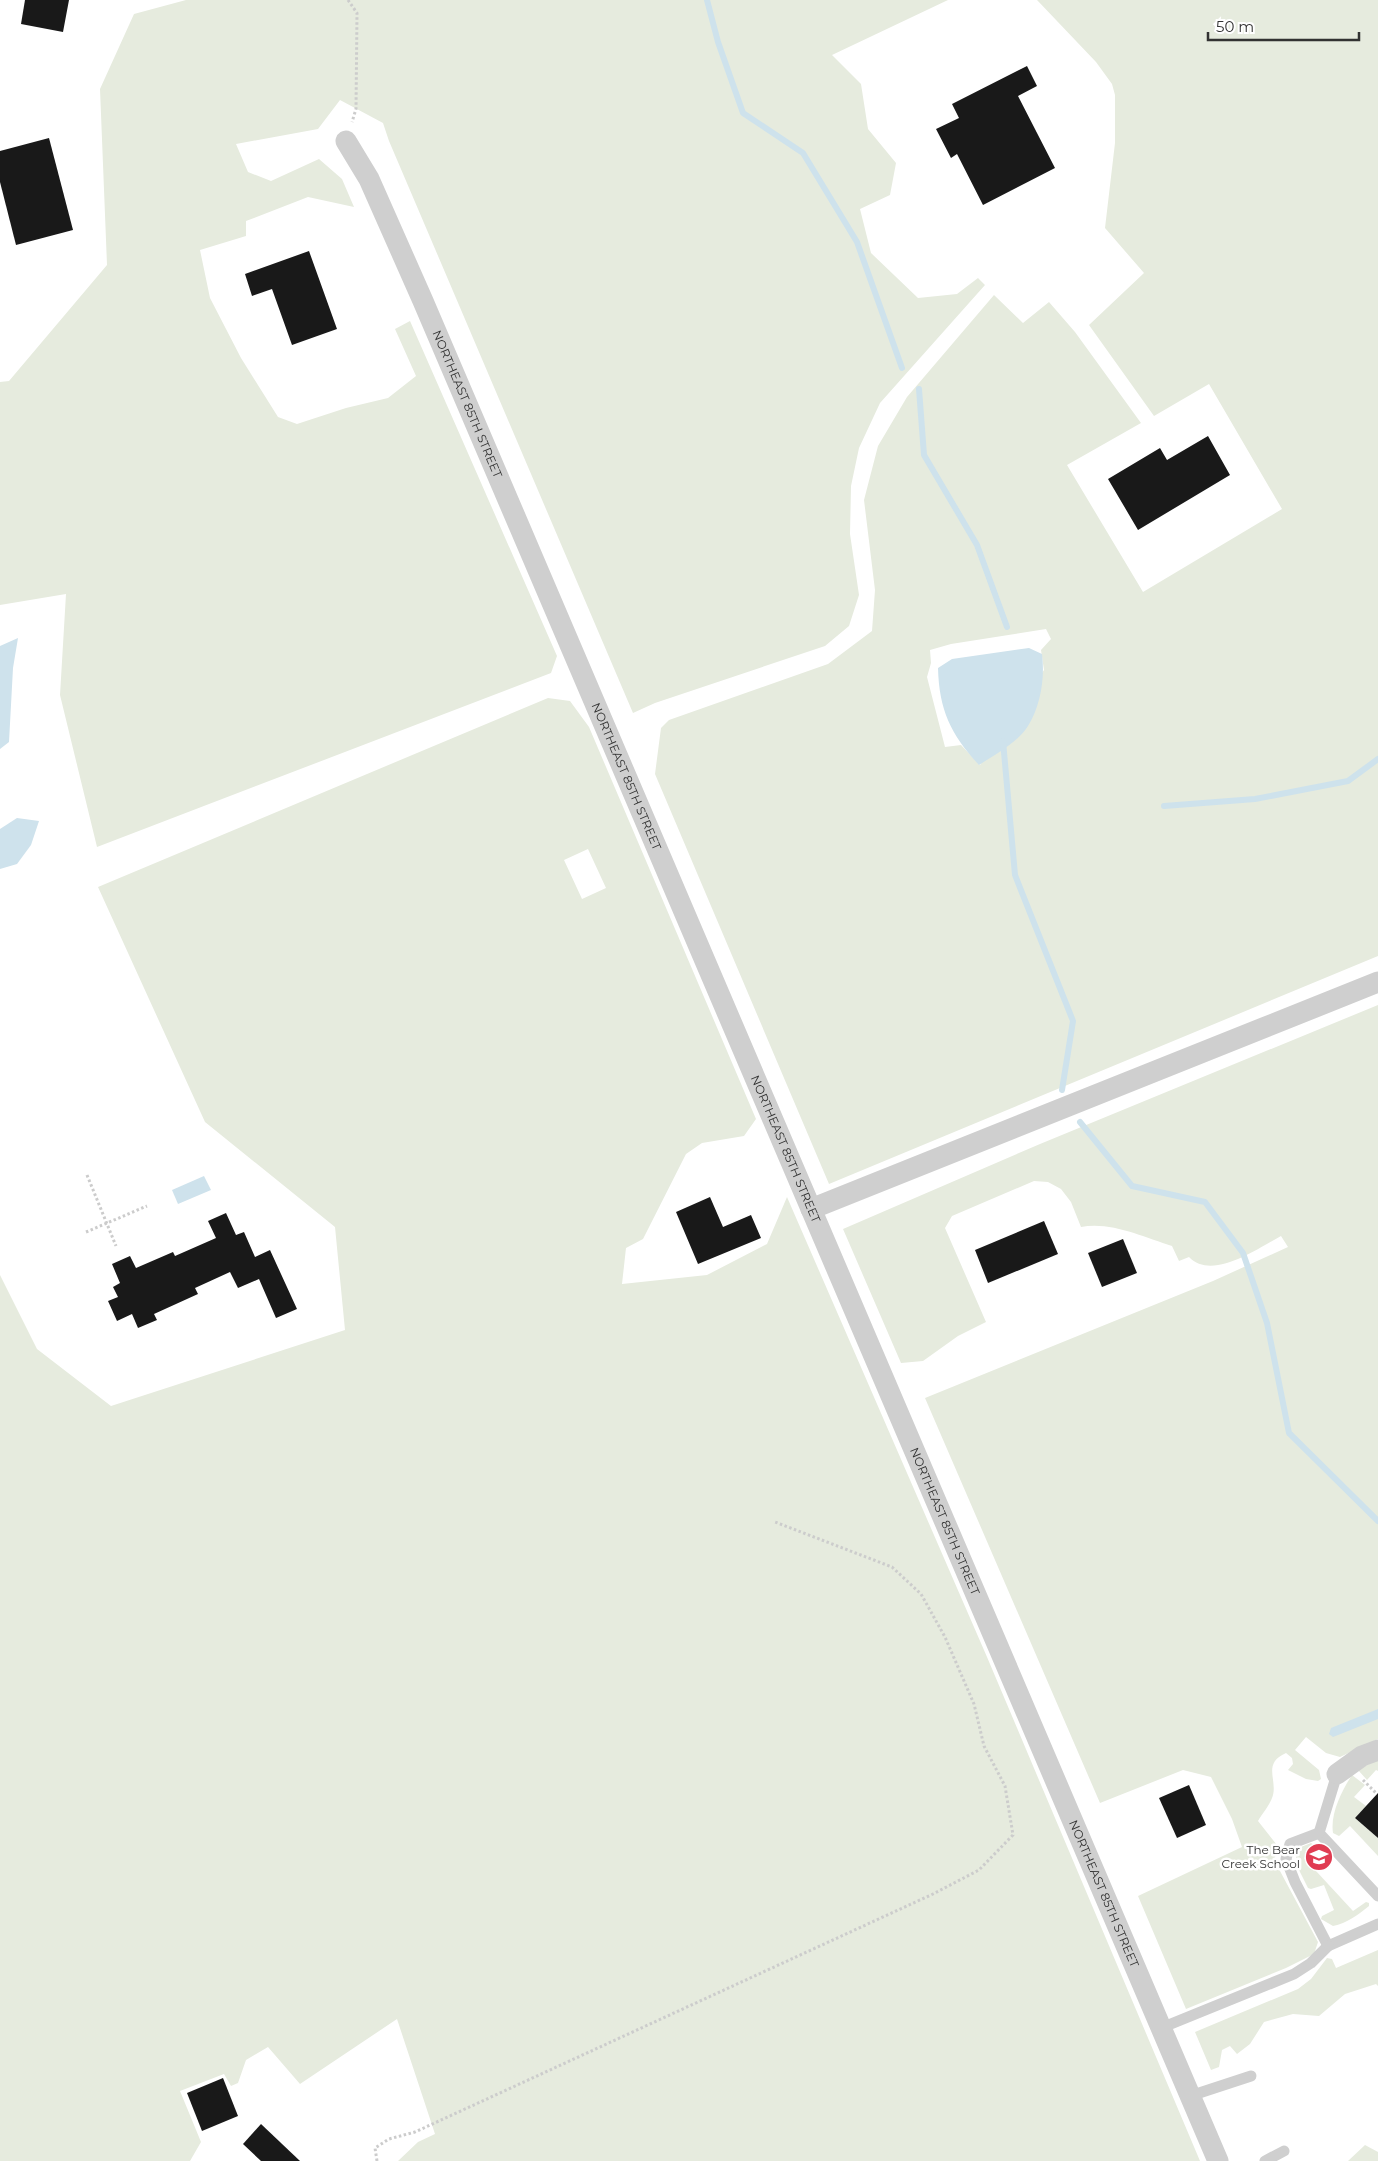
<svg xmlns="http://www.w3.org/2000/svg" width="1378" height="2161" viewBox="0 0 1378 2161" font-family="Montserrat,sans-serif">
  <rect width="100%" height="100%" fill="#fff"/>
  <g fill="#e6ebde" fill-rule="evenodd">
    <path d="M186,0H948L832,55L861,84L868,129L896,163L890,195L860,209L871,253L918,298L957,294L978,278L985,285L880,403L859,448L851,486L850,534L859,595L849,626L825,646L655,703L633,713L389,141L383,123L340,100L318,129L236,144L248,172L271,181L319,159L342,179L354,207L308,197L246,221V236L200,250L210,298L241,358L278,417L297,424L346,408L388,398L416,376L395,329L410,321L557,656L551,673L97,847L60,695L66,594L0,605V382L9,381L107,265L100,89L134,14Z"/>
    <path d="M1037,0H1378V956L829,1184L655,774L661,728L669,720L828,664L872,631L875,590L864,500L878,446L907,397L994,295L1023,323L1049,302L1075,332L1141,423L1067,465L1143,592L1282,509L1209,384L1154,416L1089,325L1144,273L1105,228L1115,143V95L1112,84L1096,62ZM1046,629L1051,639L1041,650L1044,670L980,765L961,745L945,747L927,677L931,663L930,650L951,644Z"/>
    <path d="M548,698L570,701L589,727L756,1119L744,1136L702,1143L686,1154L643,1239L626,1248L622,1284L707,1275L767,1244L787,1197L987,1657L1200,2161H398L418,2142L435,2134L397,2019L300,2084L268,2047L246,2060L238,2083L231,2086L224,2074L180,2091L201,2142L190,2161H0V1275L37,1349L111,1406L345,1330L335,1227L205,1122L98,887ZM588,849L606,888L582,899L564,860Z"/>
    <path d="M1378,1005V1739L1340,1757L1326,1753L1306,1737L1295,1750L1319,1770L1321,1779L1318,1781L1306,1779L1288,1770L1293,1764L1292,1758L1286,1753C1261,1764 1279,1781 1272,1798C1269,1806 1262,1814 1258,1821L1277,1845L1275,1858L1280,1871L1318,1942L1314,1954L1286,1968L1186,2009L1138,1896L1242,1847L1232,1819L1211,1777L1183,1770L1100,1803L925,1398L1213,1281L1288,1247L1281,1236C1257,1249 1212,1281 1189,1257L1179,1261L1172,1246C1144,1237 1110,1221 1081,1227L1071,1202L1061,1189L1048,1182L1034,1181L952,1216L945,1228L986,1322L958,1336L923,1361L901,1363L843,1229L1040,1144Z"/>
    <path d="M1378,1759V1771L1376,1770L1367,1780L1358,1770Z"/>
    <path d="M1352,1775L1365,1785L1354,1797L1366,1806L1355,1818L1378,1838V1856L1350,1826L1339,1836L1333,1833C1330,1814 1342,1790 1352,1775Z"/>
    <path d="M1311,1843L1314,1845V1849L1304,1858L1353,1911L1366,1902L1369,1903V1906C1358,1915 1347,1923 1333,1926L1321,1919L1322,1916L1334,1910L1324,1885L1311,1889L1308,1888L1298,1868L1296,1857L1301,1847Z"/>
    <path d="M1378,1950V1986L1376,1984L1345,1994L1319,2016L1293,2014L1264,2022L1250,2044L1237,2054L1230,2046L1222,2050L1219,2067L1211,2070L1195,2032L1298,1989L1311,1979L1327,1958L1332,1959L1336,1968Z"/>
    <path d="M1365,2145L1378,2152V2161H1348Z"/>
  </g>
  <g fill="#cee2ec">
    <path d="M18,638L13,668L9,742L0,749V646Z"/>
    <path d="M1029,648L1042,654C1045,677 1041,705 1028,726C1017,743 996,754 979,765C951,735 939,710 938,668L952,659Z"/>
    <path d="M17,818L39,821L31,845L17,864L0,869V829Z"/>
    <path d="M204,1176L211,1190L178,1204L172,1190Z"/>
    <path d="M1378,1709V1719L1333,1737L1329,1734L1331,1728Z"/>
  </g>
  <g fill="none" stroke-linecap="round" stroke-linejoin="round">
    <g stroke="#cee2ec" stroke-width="6">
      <path d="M707,0L718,42L743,113L803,153L857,242L902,368"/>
      <path d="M919,389L924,455L977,545L1007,627"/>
      <path d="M1003,741L1015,875L1073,1021L1062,1090"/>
      <path d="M1164,806L1255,799L1348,781L1378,759"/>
      <path d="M1080,1122L1132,1186L1205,1202L1243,1253L1267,1323L1289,1433L1378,1521"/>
    </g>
  </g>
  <g fill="#191919">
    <path d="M25,0H69L63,32L21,24Z"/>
    <path d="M1027,66L1037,86L1018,96L1055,168L983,205L957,154L951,158L936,129L959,118L952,104Z"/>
    <path d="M49,138L73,230L16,245L0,182V151Z"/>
    <path d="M309,251L337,329L292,345L272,289L252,296L245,274Z"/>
    <path d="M1208,436L1230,475L1138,530L1108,479L1160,448L1167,460Z"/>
    <path d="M710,1197L723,1227L751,1215L761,1238L698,1264L676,1212Z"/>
    <path d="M226,1213L236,1235L244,1232L255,1257L270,1250L297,1309L276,1318L259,1279L238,1288L230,1272L195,1288L198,1294L154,1314L157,1320L138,1328L132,1314L117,1321L108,1301L118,1297L113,1287L120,1283L112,1264L130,1256L136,1268L173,1252L175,1256L216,1238L208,1221Z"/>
    <path d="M1044,1221L1058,1254L988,1283L975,1250Z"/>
    <path d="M1123,1239L1137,1273L1102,1287L1088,1253Z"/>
    <path d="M1189,1785L1206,1825L1177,1838L1159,1798Z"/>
    <path d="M1378,1793V1838L1355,1818Z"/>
    <path d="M223,2078L238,2116L202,2131L187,2093Z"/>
    <path d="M261,2124L300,2161H261L243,2144Z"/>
  </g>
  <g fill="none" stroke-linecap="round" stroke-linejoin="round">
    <g stroke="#ccc" stroke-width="3" stroke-dasharray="2.5 2.5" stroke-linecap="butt">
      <path d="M348,0L357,13L356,109L352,122"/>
      <path d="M87,1175L116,1246"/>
      <path d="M86,1232L147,1206"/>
      <path d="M1363,1780L1377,1794"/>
      <path d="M377,2161L375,2148L389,2139L415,2132L933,1894L979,1870L1013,1835L1005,1786L984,1746L974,1704L945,1637L921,1594L892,1567L775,1522"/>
    </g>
    <g stroke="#cfcfcf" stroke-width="11">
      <path d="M1337,1774L1319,1833L1378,1896"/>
      <path d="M1319,1833L1290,1844L1286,1859L1295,1882L1328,1946L1378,1924"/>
      <path d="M1161,2028L1294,1974L1311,1963L1328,1946"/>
      <path d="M1190,2096L1251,2076"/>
      <path d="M1265,2161L1284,2151"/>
    </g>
    <g stroke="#cfcfcf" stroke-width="21">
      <path id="s1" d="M346,141L369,179L423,301L1218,2161"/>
      <path d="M811,1209L1378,982"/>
      <path d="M1337,1774L1362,1756L1378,1750"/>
    </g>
  </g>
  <defs>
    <symbol id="school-disc" viewBox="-11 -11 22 22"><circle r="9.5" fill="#e03c52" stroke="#fff"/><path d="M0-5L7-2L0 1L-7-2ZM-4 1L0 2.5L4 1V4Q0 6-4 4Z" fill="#fff"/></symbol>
  </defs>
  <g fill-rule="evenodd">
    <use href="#school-disc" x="1303" y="1841" width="32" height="32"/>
  </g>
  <g text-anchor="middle" stroke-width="5" stroke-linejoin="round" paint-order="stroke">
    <g font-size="12" fill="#323232" stroke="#fff">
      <text dy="4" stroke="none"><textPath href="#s1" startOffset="290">NORTHEAST 85TH STREET</textPath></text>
      <text dy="4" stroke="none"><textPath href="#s1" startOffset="695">NORTHEAST 85TH STREET</textPath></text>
      <text dy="4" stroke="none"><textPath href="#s1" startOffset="1100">NORTHEAST 85TH STREET</textPath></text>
      <text dy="4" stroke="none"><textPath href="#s1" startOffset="1505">NORTHEAST 85TH STREET</textPath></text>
      <text dy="4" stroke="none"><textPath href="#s1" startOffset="1910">NORTHEAST 85TH STREET</textPath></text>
    </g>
    <g font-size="12" fill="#323232" stroke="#fff" text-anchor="end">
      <text x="1300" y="1854">The Bear<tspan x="1300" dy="14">Creek School</tspan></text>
    </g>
  </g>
  <path d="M1208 32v8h151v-8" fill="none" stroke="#323232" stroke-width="2.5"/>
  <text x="1216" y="32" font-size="15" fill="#323232" stroke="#ffffff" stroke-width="4" paint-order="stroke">50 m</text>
</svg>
